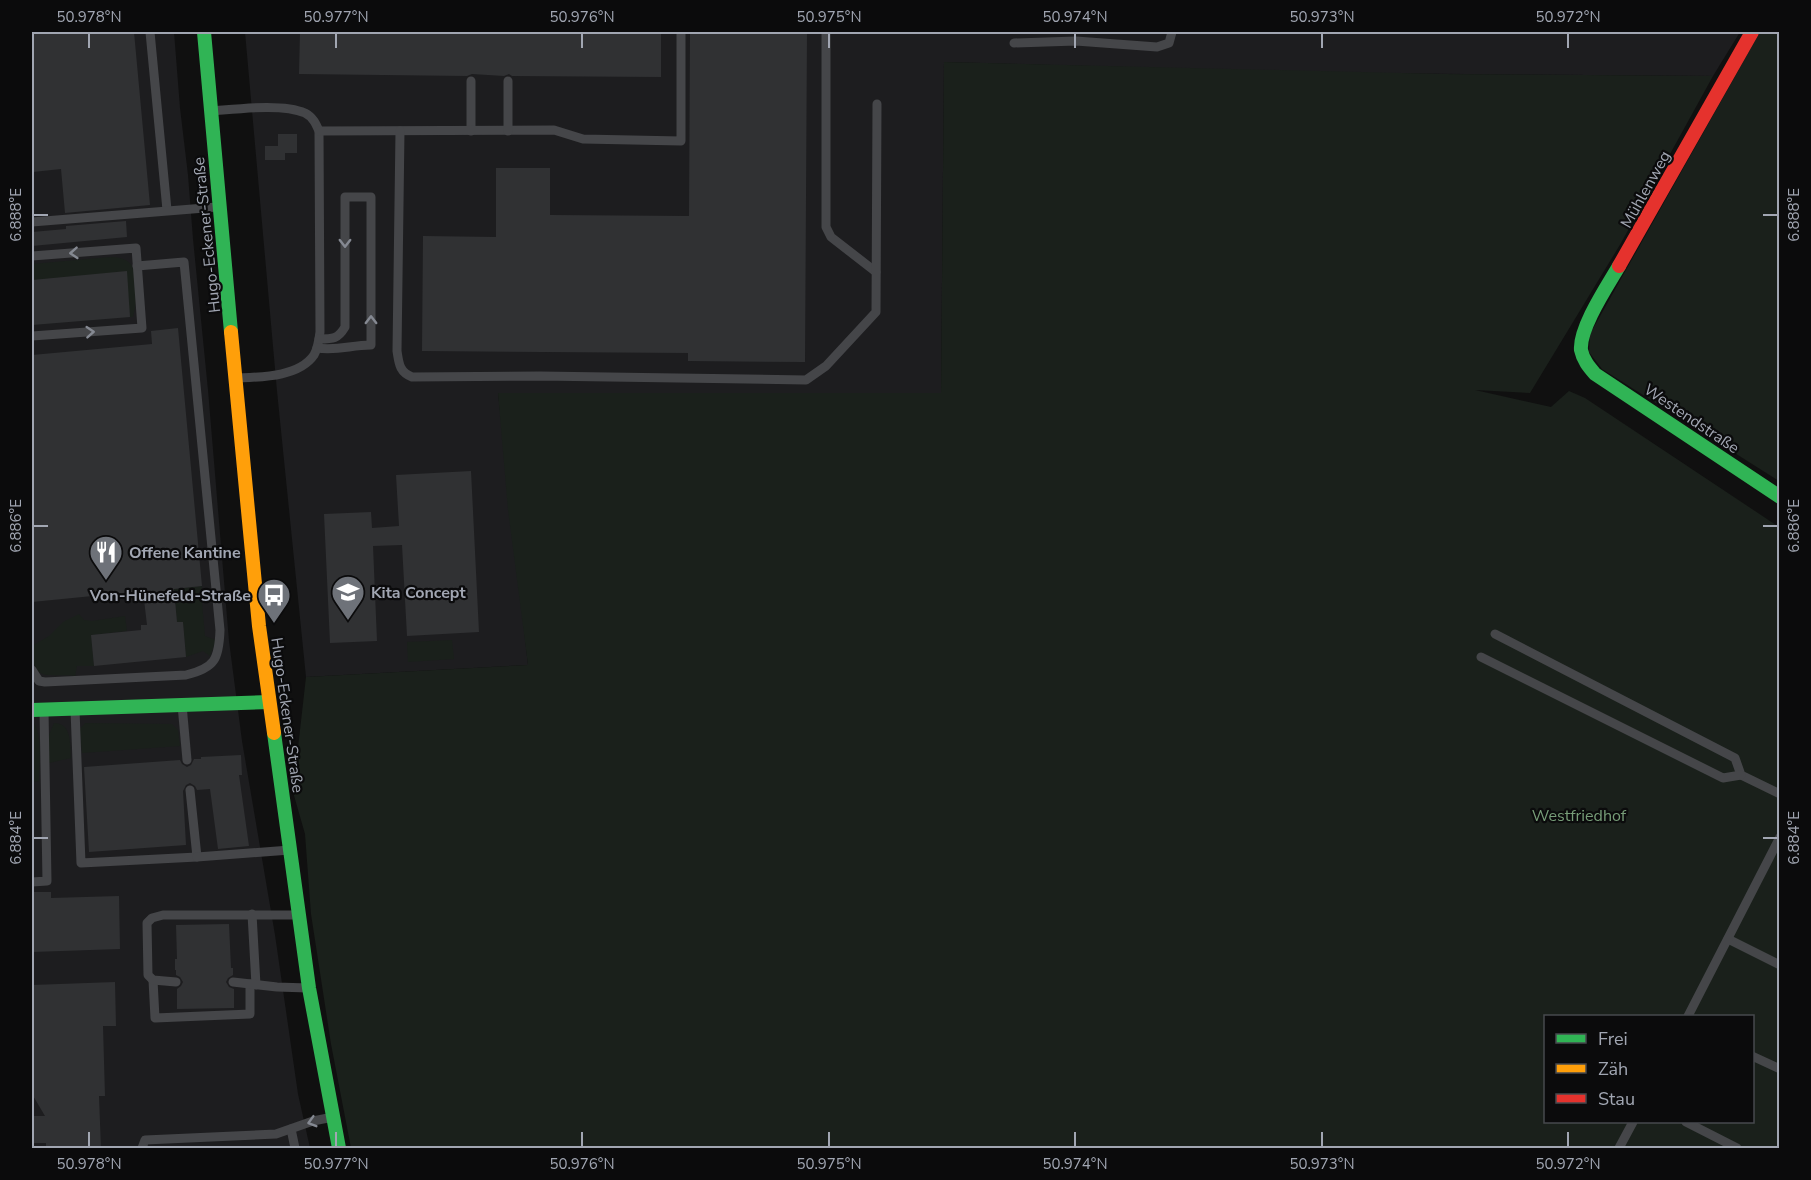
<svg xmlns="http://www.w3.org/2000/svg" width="1811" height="1180" viewBox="0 0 1811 1180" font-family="'Nunito Sans',sans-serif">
  <rect width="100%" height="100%" fill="#101010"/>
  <g fill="#1d1d1f">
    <path d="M32,32H174L180,108L188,175L193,239L208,390L229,641L242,741L275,935L298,1094L310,1148H32Z"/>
    <path d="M245,32H1740L1713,76L1342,73L944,62L941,394L498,393L528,665L306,677L277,391Z"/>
  </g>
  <g fill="#1a201b" fill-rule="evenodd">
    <path d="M1760,32H1779V481L1602,369L1589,352L1590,334Z"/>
    <path d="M944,62L1442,74L1713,76L1621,243L1530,393L1475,390L1551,407L1569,391L1585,398L1779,527V1148H351L331,1044L311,914L305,834L293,792L306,677L528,665L508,510L498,393H941ZM1546,1016H1752V1122H1546Z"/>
    <path d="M110,257C133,257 136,269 136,289C136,299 136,307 133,317H130L126,272L32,280V264Z"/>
    <path d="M202,586L201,592L205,636L216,640L210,656L203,651L186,657L183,622H177L174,589Z"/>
    <path d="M79,614L84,620L92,621L125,616L127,631L91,635L94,666H77L75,676C48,673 32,684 32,646L49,636L63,622Z"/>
    <path d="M452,640L454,659L408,662L407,642Z"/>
    <path d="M32,723H34C43,739 39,763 39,781L32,782Z"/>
    <path d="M54,723C72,723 70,744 71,758L49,763L48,737Z"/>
    <path d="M85,723L172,724L178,730L180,746L82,753L80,729Z"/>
  </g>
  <g fill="#303133">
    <path d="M32,32H134L150,205L65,213L61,169L33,172Z"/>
    <path d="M300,32H661V77L512,76L509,74L504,76L472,74L467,76L299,74Z"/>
    <path d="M690,32H807L805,362L688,361V353L422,351L423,236L496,237V168H550V215L689,216Z"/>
    <path d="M278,134H297V153H285V160H265V146H278Z"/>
    <path d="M126,221L127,237L32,246V232L66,229V226Z"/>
    <path d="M127,271L130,317L32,325V280Z"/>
    <path d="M178,328L202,586L174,589L177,622H183L186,657L94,666L91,635L141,630V625H147L143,591L32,602V355L152,344L151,331Z"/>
    <path d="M471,471L479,632L407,636L402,545L373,546L377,641L330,643L324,514L371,512L372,528L399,526L396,475Z"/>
    <path d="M241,755L242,775H239L249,846L218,849L210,789L197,790L195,786L190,783L186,785L183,791L186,845L89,852L84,767L180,760L182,764L187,767L191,765L194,759H201V757Z"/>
    <path d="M32,892H51V898L119,896L120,949L32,952Z"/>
    <path d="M229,924L231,968H233V975L228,978L226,982L229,987L234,989V1008L177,1009V989L181,986L183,982L180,977L176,975V970H175V959H177L176,925Z"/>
    <path d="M115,982L116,1026H103L105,1096H99L101,1149H46V1143H32V1116H45L32,1094V985Z"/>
  </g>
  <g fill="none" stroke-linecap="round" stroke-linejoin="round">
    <g stroke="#454649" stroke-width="9">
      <path d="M150,32L167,210"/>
      <path d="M826,32V227L831,237L876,272"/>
      <path d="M1014,43L1076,41L1157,47L1169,43L1172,32"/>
      <path d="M471,81V131"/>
      <path d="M212,111C237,109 283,103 305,113C313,117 316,124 319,131L320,332C319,340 318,348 314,355C299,377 261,377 238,378"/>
      <path d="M319,131L554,130L583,139L681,141V32"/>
      <path d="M400,131L397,351C399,363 399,372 412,377L540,376L806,380L826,366L876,312L877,104"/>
      <path d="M508,131V81"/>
      <path d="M32,222L217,207"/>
      <path d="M32,256L136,248L142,328L32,336"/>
      <path d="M317,348C338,351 351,345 371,345V197H345V327C338,339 333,339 319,339"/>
      <path d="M1495,634L1735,758L1741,775L1780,794"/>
      <path d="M1481,657L1723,778L1741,775"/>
      <path d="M32,670L39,681L45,682L186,675C215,668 219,659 220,630L184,262L137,266"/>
      <path d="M182,705L187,760"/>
      <path d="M75,710L81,863L197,857L190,790"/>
      <path d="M197,857L290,850"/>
      <path d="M32,882L47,881L44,710"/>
      <path d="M252,914L256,985"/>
      <path d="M1728,939L1780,965"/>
      <path d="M153,980L155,1018L250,1014V984"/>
      <path d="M176,982L153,980L148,975L147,923L152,918L163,915H299"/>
      <path d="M233,982L277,987L308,988"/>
      <path d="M1688,1016L1780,837"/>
      <path d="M1752,1056L1780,1069"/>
      <path d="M1686,1122L1737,1148"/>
      <path d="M291,1129L295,1148"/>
      <path d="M142,1148L145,1140L276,1134L313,1121L333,1117"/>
      <path d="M1619,1148L1633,1122"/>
    </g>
    <g stroke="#30b455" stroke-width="14">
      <path d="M204,32L231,332"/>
      <path d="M1619,266C1608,285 1579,328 1581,350C1583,360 1589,367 1595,374L1780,497"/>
      <path d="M32,710L269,702"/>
      <path d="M274,733L309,988L339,1148"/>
    </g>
    <path stroke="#ff9f0a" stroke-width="14" d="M231,332L259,626L274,733"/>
    <path stroke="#e5322d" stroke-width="14" d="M1619,266L1752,32"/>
  </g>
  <defs><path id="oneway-chevron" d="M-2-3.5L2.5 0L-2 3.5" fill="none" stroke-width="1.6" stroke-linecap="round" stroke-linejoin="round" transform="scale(1.5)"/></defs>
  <g stroke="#858992">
    <use href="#oneway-chevron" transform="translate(345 243) rotate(90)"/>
    <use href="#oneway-chevron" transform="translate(74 253) rotate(176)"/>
    <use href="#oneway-chevron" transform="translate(371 320) rotate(-90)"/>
    <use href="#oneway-chevron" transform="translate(90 332) rotate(-4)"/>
    <use href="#oneway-chevron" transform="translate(312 1122) rotate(164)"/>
  </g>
  <path fill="none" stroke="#a1a6b2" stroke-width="2" d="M89,33V48M336,33V48M582,33V48M829,33V48M1075,33V48M1322,33V48M1568,33V48M33,215H48M1763,215H1778M33,526H48M1763,526H1778M33,838H48M1763,838H1778M89,1132V1147M336,1132V1147M582,1132V1147M829,1132V1147M1075,1132V1147M1322,1132V1147M1568,1132V1147"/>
  <defs>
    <symbol id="restaurant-pin" viewBox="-11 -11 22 30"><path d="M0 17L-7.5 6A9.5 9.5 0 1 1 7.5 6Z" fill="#6e7279" stroke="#0b0b0c"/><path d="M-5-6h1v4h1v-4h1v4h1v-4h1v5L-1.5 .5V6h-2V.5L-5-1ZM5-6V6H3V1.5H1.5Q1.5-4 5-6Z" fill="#fff"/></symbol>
    <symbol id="school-pin" viewBox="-11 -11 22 30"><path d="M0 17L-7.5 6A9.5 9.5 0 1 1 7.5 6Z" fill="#6e7279" stroke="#0b0b0c"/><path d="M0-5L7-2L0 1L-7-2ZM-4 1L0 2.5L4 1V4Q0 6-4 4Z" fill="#fff"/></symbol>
    <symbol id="bus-pin" viewBox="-11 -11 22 30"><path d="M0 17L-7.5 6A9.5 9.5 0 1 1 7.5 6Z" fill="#6e7279" stroke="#0b0b0c"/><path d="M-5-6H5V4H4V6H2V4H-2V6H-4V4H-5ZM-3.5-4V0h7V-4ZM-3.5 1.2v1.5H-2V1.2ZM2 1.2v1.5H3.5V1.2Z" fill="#fff"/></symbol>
  </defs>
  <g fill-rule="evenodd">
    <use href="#restaurant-pin" x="87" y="533" width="38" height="52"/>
    <use href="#school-pin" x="329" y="573" width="38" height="52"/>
    <use href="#bus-pin" x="255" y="576" width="38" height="52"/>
  </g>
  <g text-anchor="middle" stroke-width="4.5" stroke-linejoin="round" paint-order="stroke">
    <g font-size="16" fill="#a1a6b2" stroke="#0b0b0c">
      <text transform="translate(1645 189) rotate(-61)" y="6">Mühlenweg</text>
      <text transform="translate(206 235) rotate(-96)" y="6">Hugo-Eckener-Straße</text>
      <text transform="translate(1692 418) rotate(34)" y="6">Westendstraße</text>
      <text transform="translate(288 715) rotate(82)" y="6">Hugo-Eckener-Straße</text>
    </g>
    <g font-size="16" font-weight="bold" fill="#a1a6b2" stroke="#0b0b0c" text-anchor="start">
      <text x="129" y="558">Offene Kantine</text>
      <text x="371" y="598">Kita Concept</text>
      <text x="251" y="601" text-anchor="end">Von-Hünefeld-Straße</text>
    </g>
    <g font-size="16" fill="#779d78" stroke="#0b0b0c">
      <text x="1579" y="821">Westfriedhof</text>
    </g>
  </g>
  <rect width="1811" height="1180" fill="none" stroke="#0b0b0c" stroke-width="66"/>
  <rect x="1544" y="1015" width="210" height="108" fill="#0b0b0c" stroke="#47494e" stroke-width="1.5"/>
  <rect x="1556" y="1034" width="30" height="9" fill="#30b455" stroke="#47494e" stroke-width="1.5"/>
  <text x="1598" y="1045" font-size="18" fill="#a1a6b2">Frei</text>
  <rect x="1556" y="1064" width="30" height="9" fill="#ff9f0a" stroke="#47494e" stroke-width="1.5"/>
  <text x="1598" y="1075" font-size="18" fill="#a1a6b2">Zäh</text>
  <rect x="1556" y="1094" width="30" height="9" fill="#e5322d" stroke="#47494e" stroke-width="1.5"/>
  <text x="1598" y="1105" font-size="18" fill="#a1a6b2">Stau</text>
  <rect x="33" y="33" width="1745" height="1114" fill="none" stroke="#a1a6b2" stroke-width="2"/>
  <g font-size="15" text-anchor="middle" fill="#a1a6b2">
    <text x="89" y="22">50.978°N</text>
    <text x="336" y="22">50.977°N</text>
    <text x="582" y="22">50.976°N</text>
    <text x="829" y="22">50.975°N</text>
    <text x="1075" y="22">50.974°N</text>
    <text x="1322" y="22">50.973°N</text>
    <text x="1568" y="22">50.972°N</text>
    <text transform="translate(1794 215) rotate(-90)" y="5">6.888°E</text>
    <text transform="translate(16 215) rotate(-90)" y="5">6.888°E</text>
    <text transform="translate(1794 526) rotate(-90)" y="5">6.886°E</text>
    <text transform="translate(16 526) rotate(-90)" y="5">6.886°E</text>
    <text transform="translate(1794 838) rotate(-90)" y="5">6.884°E</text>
    <text transform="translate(16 838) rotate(-90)" y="5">6.884°E</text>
    <text x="89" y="1169">50.978°N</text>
    <text x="336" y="1169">50.977°N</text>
    <text x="582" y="1169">50.976°N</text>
    <text x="829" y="1169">50.975°N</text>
    <text x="1075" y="1169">50.974°N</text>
    <text x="1322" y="1169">50.973°N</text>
    <text x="1568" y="1169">50.972°N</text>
  </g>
</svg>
